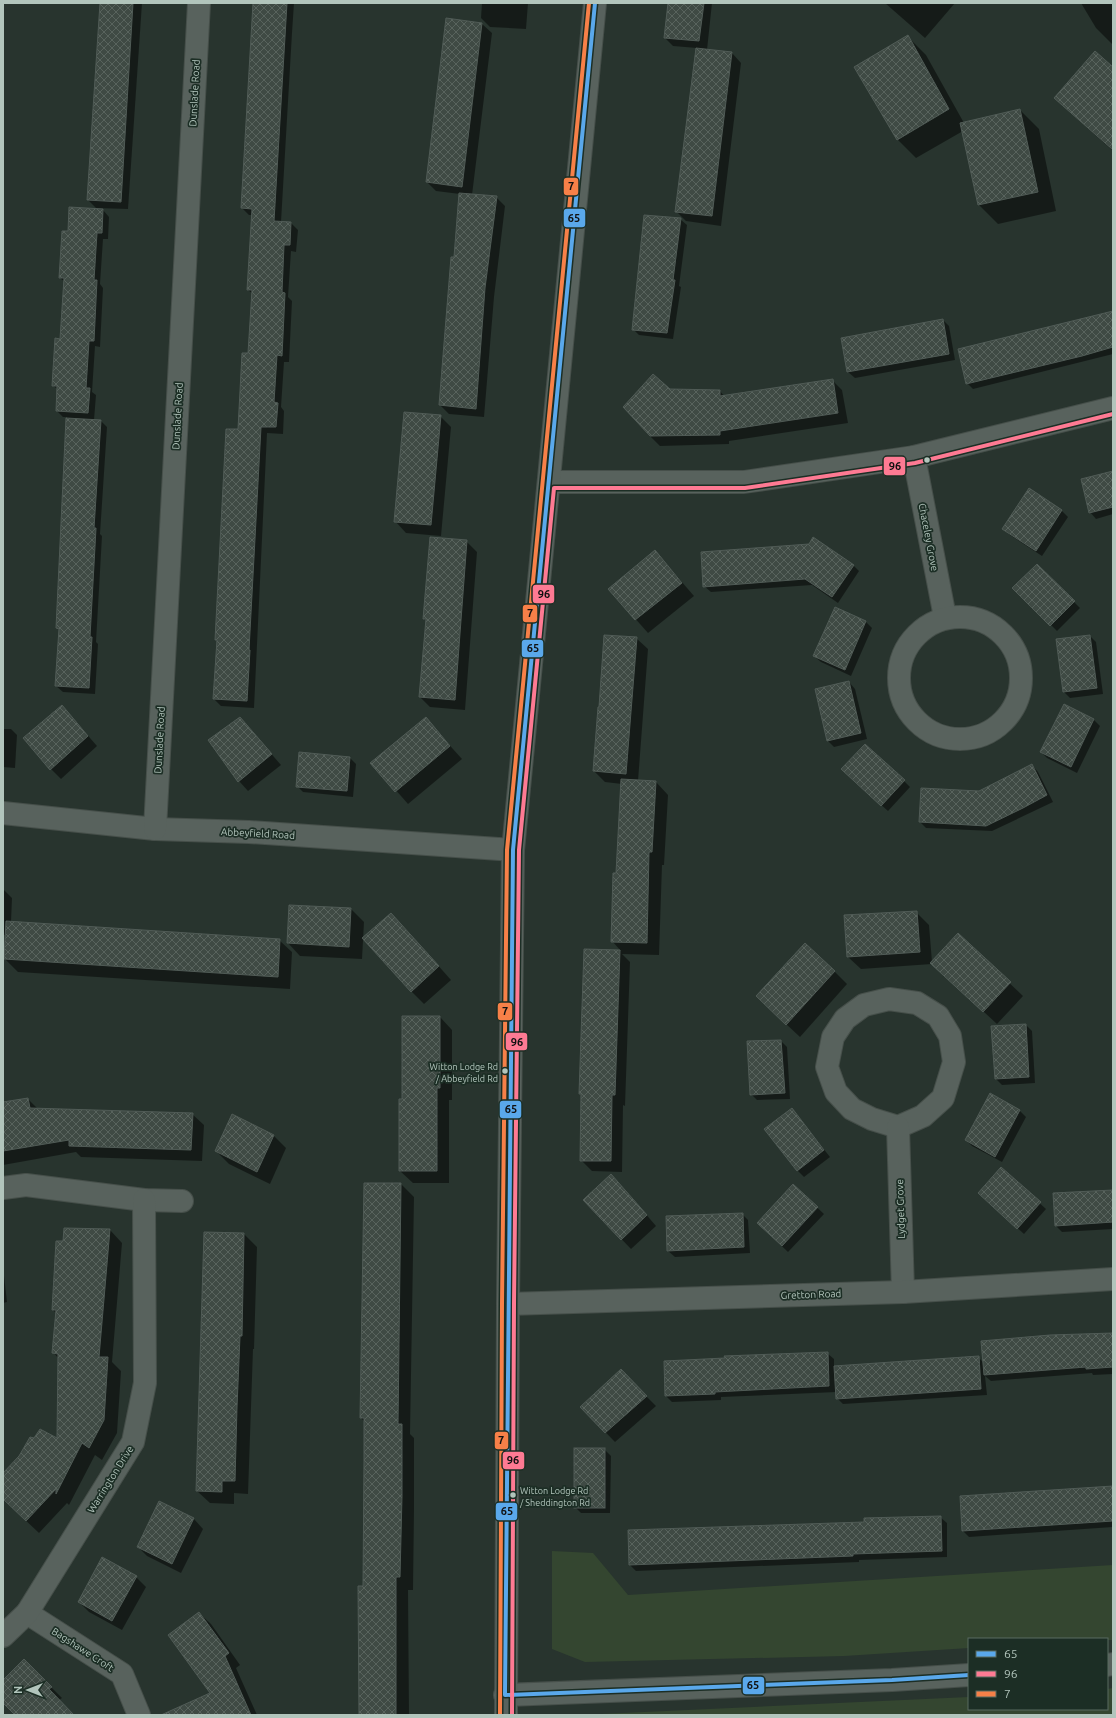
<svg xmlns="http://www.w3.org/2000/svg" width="1116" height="1718" viewBox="0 0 1116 1718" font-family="Ubuntu,sans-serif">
  <defs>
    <pattern id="building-cross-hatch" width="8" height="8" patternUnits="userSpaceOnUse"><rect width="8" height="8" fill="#3f4a44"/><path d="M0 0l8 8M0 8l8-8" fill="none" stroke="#58635d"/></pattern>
  </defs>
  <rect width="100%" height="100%" fill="#28342e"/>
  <g fill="#344630">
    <path d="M552,1551L593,1553L628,1595L1113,1565V1640L969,1639V1648L844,1656L585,1662L552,1649Z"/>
    <path d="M1113,1688V1715H579L969,1697V1709H1107V1689Z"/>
  </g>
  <g fill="#0007">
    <path d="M100,3H142L128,209L96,208L88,200Z"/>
    <path d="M254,3H297H294L292,33L281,222L291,223L298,230L296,252L291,251L288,297L292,301L289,362H284L281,407L284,411L283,434L267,433L254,708L221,706L214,699L218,642L216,640L239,430L249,355L253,294L248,290L253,215H249L242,208Z"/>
    <path d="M482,3H528L526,29L490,27L481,18Z"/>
    <path d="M669,3H712L707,50L732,53L741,63L721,226L686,221L676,211L697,48L673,46L665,38Z"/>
    <path d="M885,3H955L925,38Z"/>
    <path d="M1081,3H1113V45L1096,28Z"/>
    <path d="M446,19L482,24L492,33L472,195L496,197L505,206L494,297L484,417L449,414L440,405L460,194L436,191L427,182Z"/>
    <path d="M907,36L926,55L964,123L1020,110L1039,129L1056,211L998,224L979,205L963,131L916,158L897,139Z"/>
    <path d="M1113,69V151L1055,98Z"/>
    <path d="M70,208L103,210L109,217L108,239H103L100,284L103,288L100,347L95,346L92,392L96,395L94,420L101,421L107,427L100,534L102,536L96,642L98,644L95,694L63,692L56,686L60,631L57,628L67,417H63L57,411L58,390L53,385L61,340L65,282L60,278L69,232Z"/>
    <path d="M680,219L687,225L679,286L681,287L673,339L639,335L633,329Z"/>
    <path d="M1113,312V354L973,389L967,383Z"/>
    <path d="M943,320L949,326L955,360L855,378L848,372Z"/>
    <path d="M832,380L842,390L848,423L729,441V444L660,446L650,436L669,390L720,391L724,396Z"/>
    <path d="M440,416L451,427L441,536L406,533L395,521Z"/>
    <path d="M1113,472V514L1096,519L1090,512Z"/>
    <path d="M1029,489L1062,511L1068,517L1042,556L1010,535L1004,529Z"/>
    <path d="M466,541L477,552L465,710L430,707L420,697L427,621L424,619Z"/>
    <path d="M655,551L694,596L648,633L609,589Z"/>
    <path d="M853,565L859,571L838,603L812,585L711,592L704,586Z"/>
    <path d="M1037,565L1080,608L1057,631L1014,588Z"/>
    <path d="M835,608L866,622L872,628L851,676L821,662L814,656Z"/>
    <path d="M1090,636L1096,642L1103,694L1070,698L1064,692L1057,640Z"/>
    <path d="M636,638L648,649L638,781L656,782L668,795L664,865H662L659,955L622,954L630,962L625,1106L623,1105L622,1172L592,1171L581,1160L582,1096L580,1094L584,950L621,951L612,941L617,874L622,784L605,782L594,771L600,708Z"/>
    <path d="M849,682L855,689L867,739L834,747L828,741Z"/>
    <path d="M62,706L97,746L61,779L51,769Z"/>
    <path d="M1064,706L1094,720L1100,726L1077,773L1047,758L1041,752Z"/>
    <path d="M240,718L281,765L248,791L239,781Z"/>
    <path d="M425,718L462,759L408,804L372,763Z"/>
    <path d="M3,729H11L17,735L15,768L3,767Z"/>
    <path d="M350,758L356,764L353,797L303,792L297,786Z"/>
    <path d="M1032,765L1038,772L1053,802L992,831L926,828L920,822Z"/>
    <path d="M849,776L904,781L910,787L888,811Z"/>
    <path d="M3,889L12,898L11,922L279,940L292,952L290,989L18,972L5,959L6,935H3Z"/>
    <path d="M351,909L364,922L362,959L300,956L288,943Z"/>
    <path d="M916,912L929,925L932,962L958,934L1023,996L997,1024L932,964L861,969L848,957Z"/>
    <path d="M404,927L451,980L424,1004L411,991Z"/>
    <path d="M834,971L847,984L800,1037L770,1009Z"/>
    <path d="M440,1017L452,1030V1100H449V1183H413L400,1171L403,1100Z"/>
    <path d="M1026,1025L1032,1031L1035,1083L1002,1085L996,1079Z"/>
    <path d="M781,1041L787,1047L790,1099L757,1100L751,1094Z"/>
    <path d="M991,1094L1020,1111L1026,1117L1002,1162L972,1146L966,1140Z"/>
    <path d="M28,1099L38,1109L192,1114L204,1125L202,1161L81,1157L76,1152L3,1165V1104Z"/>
    <path d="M792,1109L830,1157L804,1177L797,1170Z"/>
    <path d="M273,1135L286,1148L270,1184L229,1164L216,1151Z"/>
    <path d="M1001,1168L1046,1209L1024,1234L985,1199Z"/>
    <path d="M365,1184H401L414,1197L410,1434L414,1438V1510L413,1590H408L409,1715H360L364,1587L365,1422L361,1418Z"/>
    <path d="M620,1184L656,1226L631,1249L584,1200Z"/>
    <path d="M793,1185L824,1214L788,1252L764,1229Z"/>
    <path d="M1113,1191V1229L1062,1232L1056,1226Z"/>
    <path d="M742,1214L748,1220L750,1253L675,1257L668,1251Z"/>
    <path d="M110,1230L122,1243L112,1362L121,1371L117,1433L102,1460L95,1455L69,1505L67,1503L39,1533L3,1499V1475L58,1440L59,1359L53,1352L56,1313L53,1310L64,1242Z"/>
    <path d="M205,1233L244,1234L257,1247L254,1349H253L248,1494L234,1493V1504L210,1503L197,1491Z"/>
    <path d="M3,1267L7,1302L3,1303Z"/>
    <path d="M1113,1334V1374L1093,1375L1092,1373L991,1381L985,1376L987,1395L843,1404L837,1398V1392L721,1397V1400L672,1402L666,1396L827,1353L834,1359V1367L978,1357L984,1363Z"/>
    <path d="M630,1380L656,1406L615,1442L581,1407Z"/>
    <path d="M605,1450L611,1456L610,1513H581L575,1507Z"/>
    <path d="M1113,1487V1527L969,1537L963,1531Z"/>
    <path d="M160,1502L194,1519L203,1529L181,1573L147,1556L138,1547Z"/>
    <path d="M940,1517L947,1523V1557L859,1560V1562L636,1571L630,1565L865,1522Z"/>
    <path d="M136,1577L146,1587L122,1630L89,1612L79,1602Z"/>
    <path d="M199,1613L211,1624L240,1665L236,1668L257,1715H204L212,1694Z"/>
    <path d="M24,1660L62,1698L59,1700L73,1715H16L3,1702V1682Z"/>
  </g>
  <g fill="url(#building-cross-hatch)" stroke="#505b56">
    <path d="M100,3H133L121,202L87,200Z"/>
    <path d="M253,3H287L274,221L291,222L290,245H284L282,292L285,293L282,356L277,355L274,402L278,403L276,427H261L249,650H250L247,701L213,699L217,640H215L226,429H238L242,353H248L252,290H247L252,209L241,208Z"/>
    <path d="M668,3H704L699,41L664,38Z"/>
    <path d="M446,18L482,23L462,187L426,182Z"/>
    <path d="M908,35L949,109L897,140L854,67Z"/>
    <path d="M696,48L732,52L712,216L675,212Z"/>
    <path d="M1095,51L1113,67V150L1054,98Z"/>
    <path d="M1020,109L1038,192L978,205L960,123Z"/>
    <path d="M459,193L497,196L485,288L476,409L439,405L451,257H454Z"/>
    <path d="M69,207L103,209L102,233H97L94,280H97L94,341H89L86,388H90L88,413L56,411L57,386H52L55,338L60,339L64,278H59L62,231H68Z"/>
    <path d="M644,215L681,218L673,280H675L667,333L632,330Z"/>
    <path d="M1113,311V347L1082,356L966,384L958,349Z"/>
    <path d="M943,319L949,354L847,372L841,338Z"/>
    <path d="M653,374L670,389L720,390V396L833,379L838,413L720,431V435L650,436L623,407Z"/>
    <path d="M404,412L441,415L431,525L394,522Z"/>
    <path d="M66,418L101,420L94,528H96L90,637H92L89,688L55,686L59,629L56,628Z"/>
    <path d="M1113,471V507L1089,513L1081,479Z"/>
    <path d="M1029,488L1062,510L1036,551L1002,529Z"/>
    <path d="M430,537L467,540L455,700L419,697L426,619H423Z"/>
    <path d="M813,537L854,565L832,597L805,579L703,587L701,552L809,544Z"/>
    <path d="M655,550L682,583L635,620L608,589Z"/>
    <path d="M1037,564L1075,601L1050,626L1012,588Z"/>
    <path d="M835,607L866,621L845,670L813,656Z"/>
    <path d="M604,635L637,637L626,774L593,771L598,707H599Z"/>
    <path d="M1090,635L1097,688L1063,692L1056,639Z"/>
    <path d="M849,681L861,733L827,741L815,689Z"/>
    <path d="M1064,704L1094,719L1071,767L1040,752Z"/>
    <path d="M62,705L88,736L50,770L23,738Z"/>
    <path d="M240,717L272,754L238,782L208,740Z"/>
    <path d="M426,717L450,746L395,792L370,763Z"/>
    <path d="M865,744L905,780L881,806L841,769Z"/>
    <path d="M299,752L350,757L347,791L296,787Z"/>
    <path d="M1032,764L1047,795L1023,808L986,826L919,822L921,788L979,791Z"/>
    <path d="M621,779L656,781L652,852H649L647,943L611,942L613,873H616Z"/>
    <path d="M289,905L351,908L349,947L287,943Z"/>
    <path d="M917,911L920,952L847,957L844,915Z"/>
    <path d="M391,913L439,966L411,992L362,938Z"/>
    <path d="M6,921L280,939L278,977L4,959Z"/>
    <path d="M958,933L1011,982L983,1012L930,963Z"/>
    <path d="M805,943L835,971L786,1025L756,996Z"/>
    <path d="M584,949L620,950L615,1095H612L611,1161H580L581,1094H579Z"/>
    <path d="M402,1016H440V1088H437V1171H399V1099H402Z"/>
    <path d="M1026,1024L1029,1077L995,1079L991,1026Z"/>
    <path d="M781,1040L785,1093L750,1095L747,1041Z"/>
    <path d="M990,1093L1020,1110L995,1157L965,1140Z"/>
    <path d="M28,1098L30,1108L193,1113L191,1150L69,1146V1140L3,1151V1102Z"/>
    <path d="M792,1108L824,1150L797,1171L764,1129Z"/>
    <path d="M232,1114L274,1135L257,1172L215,1151Z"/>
    <path d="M1001,1167L1041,1202L1017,1229L978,1193Z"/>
    <path d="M611,1174L647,1215L621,1240L583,1200Z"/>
    <path d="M364,1183H401L398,1424H402V1496L400,1577H396V1715H359L358,1586H363L364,1461V1418H360Z"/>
    <path d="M793,1184L818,1207L782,1246L757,1223Z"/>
    <path d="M1113,1190V1222L1055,1226L1053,1193Z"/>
    <path d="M743,1213L744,1247L667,1251L666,1216Z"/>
    <path d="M64,1228L110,1229L99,1357H108L104,1420L89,1448L82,1443L56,1494V1489L26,1521L3,1499V1473L19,1456L30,1437L34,1438L40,1429L57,1438L58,1354L52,1353L56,1310H52L56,1241H63Z"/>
    <path d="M204,1232L244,1233L242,1336H240L237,1407L235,1481H222V1492L196,1491Z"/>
    <path d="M1113,1333V1367L1086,1369V1367L984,1375L981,1341L1050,1335Z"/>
    <path d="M828,1352L829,1386L715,1392V1394L665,1396L664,1361L725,1358L724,1356Z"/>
    <path d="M979,1356L981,1389L836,1399L834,1366Z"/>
    <path d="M621,1369L647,1396L605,1433L580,1407Z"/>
    <rect x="574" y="1448" width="31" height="60"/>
    <path d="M1113,1486V1521L962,1531L960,1496Z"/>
    <path d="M159,1501L194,1518L172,1564L137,1547Z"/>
    <path d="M941,1516L942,1551L853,1554V1556L629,1565L628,1530L864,1522V1518Z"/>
    <path d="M102,1557L137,1576L112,1621L78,1602Z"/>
    <path d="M199,1612L229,1653L225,1656L251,1715H161L210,1693L168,1635Z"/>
    <path d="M24,1659L52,1687L49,1689L74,1715H15L3,1703V1680Z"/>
  </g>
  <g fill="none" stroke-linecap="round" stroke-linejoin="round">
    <defs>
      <g id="street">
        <path d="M914,457L945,617"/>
        <path d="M549,482H744L914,457L1113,408"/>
        <circle cx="960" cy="678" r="61"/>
        <path d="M3,813L155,829L249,832L513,850"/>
        <path d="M155,829L199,3"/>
        <path d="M889,999L917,1003L938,1016L950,1036L954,1062L943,1098L923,1116L898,1127L872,1119L852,1109L836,1092L827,1067L833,1037L845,1019L864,1005Z"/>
        <path d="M898,1127L903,1292"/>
        <path d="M3,1188L26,1185L144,1200L182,1201"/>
        <path d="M508,1304L903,1292L1113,1279"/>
        <path d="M27,1613L122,1674L139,1715"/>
        <path d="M3,1636L27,1613L133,1442L145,1383L144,1200"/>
        <path d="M1107,1665L1113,1664"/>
        <path d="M505,1695L892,1680L969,1675"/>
        <path d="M506,1715L508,1304L513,850L595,3"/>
      </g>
    </defs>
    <use href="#street" stroke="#464f4a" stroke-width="24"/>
    <use href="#street" stroke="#58625d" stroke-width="22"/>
    <defs>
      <path id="bus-1" d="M595,3L513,850L505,1695L892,1680L969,1675"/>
      <path id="bus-2" d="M512,1715L514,1304L519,850L554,488H745L915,463L1113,414"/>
      <path id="bus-3" d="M500,1715L502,1304L507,850L589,3"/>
    </defs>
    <use href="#bus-1" stroke="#1c2e25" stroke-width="7"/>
    <use href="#bus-2" stroke="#1c2e25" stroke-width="7"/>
    <use href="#bus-3" stroke="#1c2e25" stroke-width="7"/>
    <use href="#bus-1" stroke="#5aa8eb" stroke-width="4"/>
    <use href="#bus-2" stroke="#fe7a93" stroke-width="4"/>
    <use href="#bus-3" stroke="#f78048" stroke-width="4"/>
  </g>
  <g fill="#b2c5bc" stroke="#1c2e25" stroke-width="1.5">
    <circle cx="927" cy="460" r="3.5"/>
    <circle cx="505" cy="1071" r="3.5"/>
    <circle cx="513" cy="1495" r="3.5"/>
  </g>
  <g text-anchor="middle" stroke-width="3.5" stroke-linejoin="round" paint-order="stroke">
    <g font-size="9" fill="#b2c5bc" stroke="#1c2e25" text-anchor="end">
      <text x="498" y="1070">Witton Lodge Rd<tspan x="498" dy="12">/ Abbeyfield Rd</tspan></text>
      <text x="520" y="1494" text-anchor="start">Witton Lodge Rd<tspan x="520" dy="12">/ Sheddington Rd</tspan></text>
    </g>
    <g font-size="10" fill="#b2c5bc" stroke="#1c2e25">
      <text transform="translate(194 93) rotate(-87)" y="4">Dunslade Road</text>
      <text transform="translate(177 416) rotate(-87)" y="4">Dunslade Road</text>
      <text transform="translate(929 537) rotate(79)" y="4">Chaceley Grove</text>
      <text transform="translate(159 740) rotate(-87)" y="4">Dunslade Road</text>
      <text transform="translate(258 833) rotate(3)" y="4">Abbeyfield Road</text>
      <text transform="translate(900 1209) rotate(-92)" y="4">Lydget Grove</text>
      <text transform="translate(811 1294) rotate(-2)" y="4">Gretton Road</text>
      <text transform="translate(110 1479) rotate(-58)" y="4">Warrington Drive</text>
      <text transform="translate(83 1649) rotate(33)" y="4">Bagshawe Croft</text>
    </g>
  </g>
  <g stroke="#1c2e25" stroke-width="1.5">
    <rect x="563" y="177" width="16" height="19" rx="4" fill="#f78048"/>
    <rect x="563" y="208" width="23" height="20" rx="4" fill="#5aa8eb"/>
    <rect x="883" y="456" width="23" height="20" rx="4" fill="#fe7a93"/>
    <rect x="532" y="584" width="23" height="20" rx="4" fill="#fe7a93"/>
    <rect x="522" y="604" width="16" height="19" rx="4" fill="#f78048"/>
    <rect x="521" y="639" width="23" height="19" rx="4" fill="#5aa8eb"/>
    <rect x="497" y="1002" width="16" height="19" rx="4" fill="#f78048"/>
    <rect x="505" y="1032" width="23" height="19" rx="4" fill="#fe7a93"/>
    <rect x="499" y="1100" width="23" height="19" rx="4" fill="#5aa8eb"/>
    <rect x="494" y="1431" width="15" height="19" rx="4" fill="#f78048"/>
    <rect x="502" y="1451" width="23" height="19" rx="4" fill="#fe7a93"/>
    <rect x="495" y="1502" width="23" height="19" rx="4" fill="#5aa8eb"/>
    <rect x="742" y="1676" width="23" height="19" rx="4" fill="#5aa8eb"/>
  </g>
  <g font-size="11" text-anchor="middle" font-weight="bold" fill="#111">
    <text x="571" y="190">7</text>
    <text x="574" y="222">65</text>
    <text x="895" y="470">96</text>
    <text x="544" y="598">96</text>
    <text x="530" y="617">7</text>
    <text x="533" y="652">65</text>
    <text x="505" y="1015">7</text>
    <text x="517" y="1046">96</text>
    <text x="511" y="1113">65</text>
    <text x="501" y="1444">7</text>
    <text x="513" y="1464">96</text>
    <text x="507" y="1515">65</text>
    <text x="753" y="1689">65</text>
  </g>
  <rect width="1116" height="1718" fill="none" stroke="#b2c5bc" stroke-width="8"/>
  <rect x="968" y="1638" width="140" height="72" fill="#1c2e25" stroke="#586a61"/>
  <rect x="976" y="1651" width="20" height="6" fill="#5aa8eb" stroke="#586a61"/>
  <text x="1004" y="1658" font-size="12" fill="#b2c5bc">65</text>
  <rect x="976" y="1671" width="20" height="6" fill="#fe7a93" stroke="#586a61"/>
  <text x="1004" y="1678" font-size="12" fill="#b2c5bc">96</text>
  <rect x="976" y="1691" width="20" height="6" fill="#f78048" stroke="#586a61"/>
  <text x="1004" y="1698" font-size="12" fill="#b2c5bc">7</text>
  <g transform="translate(28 1690) rotate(270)" stroke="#1c2e25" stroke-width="3" paint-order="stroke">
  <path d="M0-3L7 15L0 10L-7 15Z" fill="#b2c5bc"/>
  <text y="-6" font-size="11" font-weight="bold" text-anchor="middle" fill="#b2c5bc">N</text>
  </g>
</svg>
